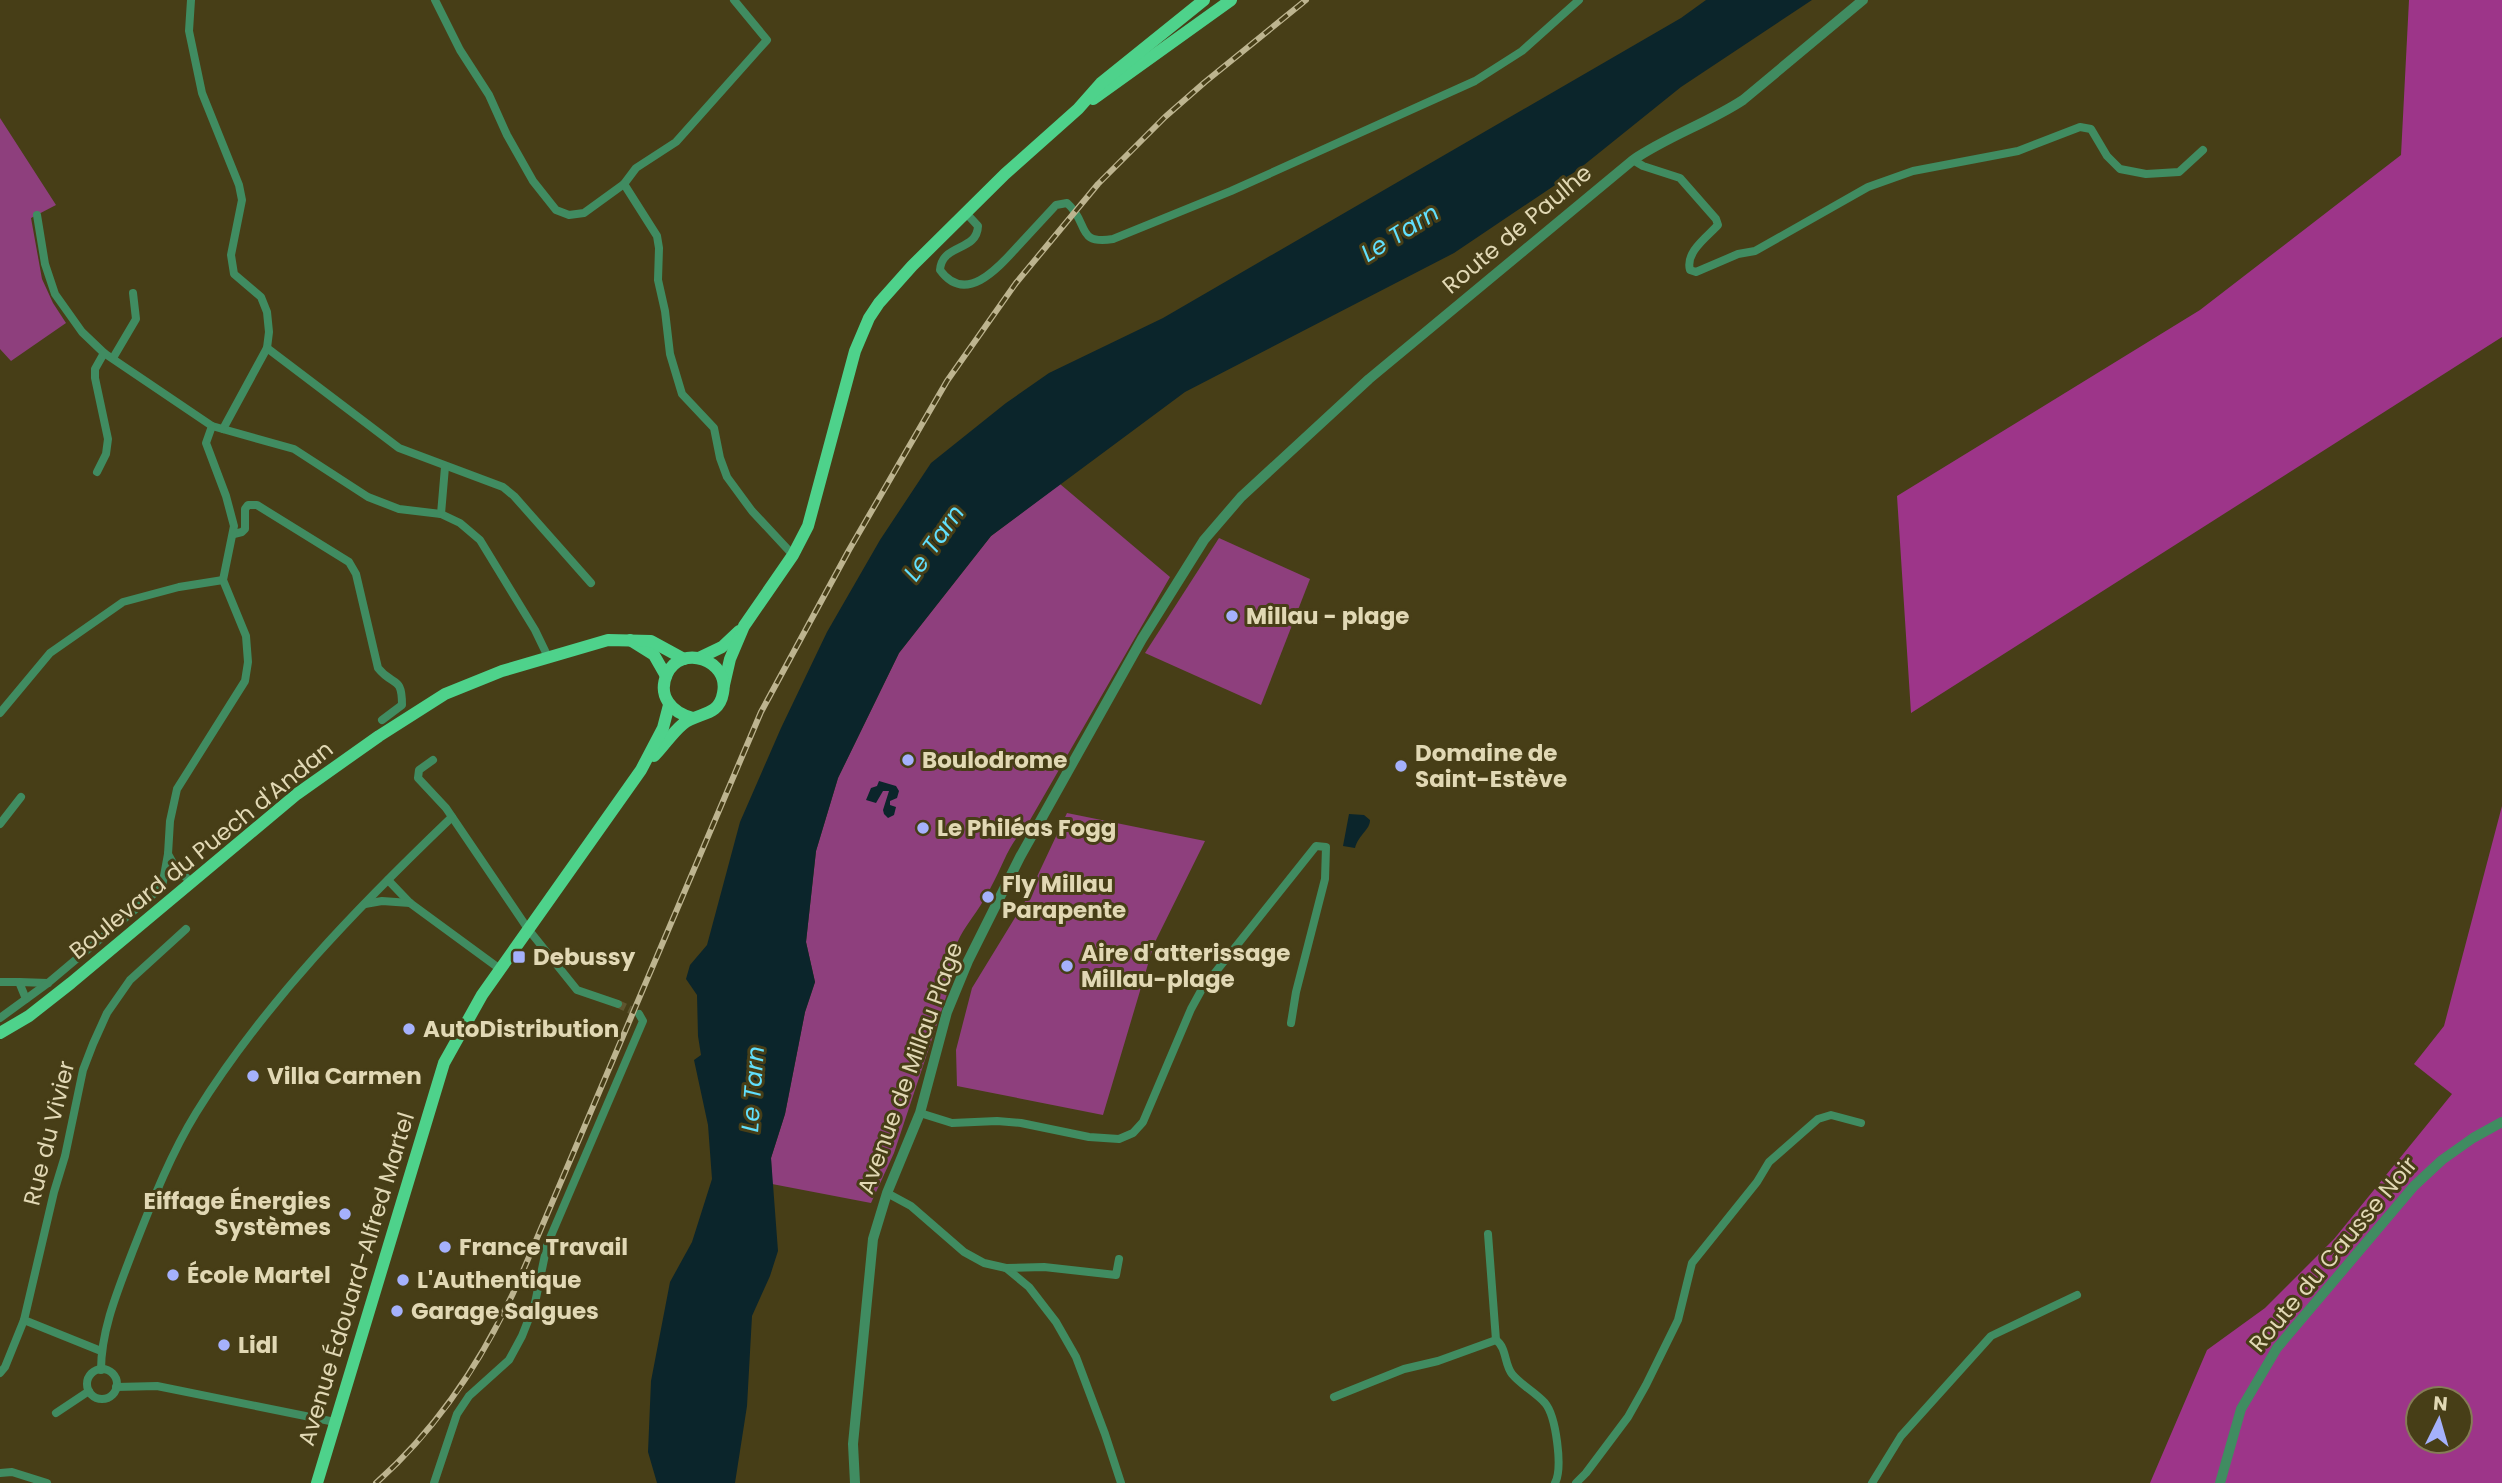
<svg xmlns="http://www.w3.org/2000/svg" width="2502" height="1483" viewBox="0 0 2502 1483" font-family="Poppins,sans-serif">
  <rect width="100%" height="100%" fill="#473e17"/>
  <g fill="#8e3f7d">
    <path d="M0,118L56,205L31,218L42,279L53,303L66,323L11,361L0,349Z"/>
    <path d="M1060,484L1170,577L1026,827C1007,846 1004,864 991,887C971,927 949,935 950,985L894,1153L871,1203L772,1184L771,1158L785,1114L805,1012L815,982L806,942L816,851L838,778L899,653L991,536Z"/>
    <path d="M1219,538L1310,579L1261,705L1145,653Z"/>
    <path d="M1067,813L1205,841L1154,944L1103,1115L957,1086L956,1050L972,988L1027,898Z"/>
  </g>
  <g fill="#9d3589" fill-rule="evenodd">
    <path d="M2409,0H2502V337L1911,713L1897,496L2200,310L2401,155Z"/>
    <path d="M2502,806V1483H2150L2207,1350L2265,1308L2334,1239L2452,1094L2414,1064L2444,1026ZM2418,1399H2460V1441H2418Z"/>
  </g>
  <g fill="#0b252b">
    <path d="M1706,0H1812L1681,87L1579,169L1454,253L1185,392L991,536L899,653L838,778L816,851L806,942L815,982L805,1012L785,1114L771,1158L778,1251L770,1276L752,1316L747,1406L735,1483H657L648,1452L651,1381L670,1282L692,1242L712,1179L708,1125L694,1060L701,1055L698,1036L697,995L686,979L690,965L707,945L740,822L781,728L827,632L880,540L931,463L1006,403L1049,373L1163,318L1681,18Z"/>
    <path d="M879,781L896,786L899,791L897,798L890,801V805L896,807L894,815L888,818L884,814L883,810L889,791H883L876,803L866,800L871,788L877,786Z"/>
    <path d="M1349,814L1364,815L1370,820C1370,830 1359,834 1355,848L1343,846Z"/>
  </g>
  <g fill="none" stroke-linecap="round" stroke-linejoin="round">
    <path stroke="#5e552f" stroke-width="8" stroke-dasharray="8 4" stroke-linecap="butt" d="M618,1004L639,1014"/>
    <g stroke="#408c61" stroke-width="8">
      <path d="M191,0L189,31L202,93L239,185L242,200L231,255L234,274L261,297L267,312L269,332L267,348L223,429"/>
      <path d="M435,0L460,50L489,95L507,135L533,181L556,210L569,215L584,213L624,184L636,168L676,142L767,40L734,0"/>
      <path d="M1633,160L1643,166L1680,178L1716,219L1718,225C1707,237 1685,252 1690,270L1696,272L1738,254L1755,251L1868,187L1913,171L2018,151L2080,127L2091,129L2107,156L2120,169L2146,174L2179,172L2203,150"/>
      <path d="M624,184L657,236L659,248L658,280L665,311L670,354L682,394L714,428L720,458L727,477L752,511L793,555"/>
      <path d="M966,213L978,226C977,252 942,243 940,270C966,306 999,267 1019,245C1031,232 1044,218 1056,205L1067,203C1090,223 1075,245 1113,239L1231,191L1475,81L1522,51L1579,0"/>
      <path d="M37,215L45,264L55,294L82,332L104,353L212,426L294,449L368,497L399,509L441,514L460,523L480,540L535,630L548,657"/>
      <path d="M267,348L399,448L503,487L514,496L591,583"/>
      <path d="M113,358L136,319L133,293"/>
      <path d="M97,472L106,454L108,439L95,378V369L104,353"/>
      <path d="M441,514L445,467"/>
      <path d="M234,534L242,532L245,529V509L248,505H257L349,562L356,574L378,668C393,687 402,675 402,705L382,720"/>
      <path d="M0,713L50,653L123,602L179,587L223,580"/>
      <path d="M433,760L419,770L418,778L446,808L528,929L577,990L618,1004"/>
      <path d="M0,824L21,797"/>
      <path d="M388,880L410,903L500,969"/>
      <path d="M191,882L175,867L168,854L170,821L177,789L245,681L248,662L246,636L223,580L234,526L226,496L206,443L212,426"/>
      <path d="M365,904L382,901L410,903"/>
      <path d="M0,982H19"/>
      <path d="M26,999L19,982L48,983"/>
      <path d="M0,1018L48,983L162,887L168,854"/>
      <path d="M920,1113L952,1123L997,1121L1021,1123L1089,1137L1119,1139L1133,1133L1143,1122L1191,1009L1202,989L1316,846L1326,847L1325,879L1296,992L1291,1023"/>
      <path d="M887,1193L911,1206L964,1252L984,1263L1006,1268L1029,1287L1056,1322L1076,1357L1105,1434L1121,1483"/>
      <path d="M1488,1234L1496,1340"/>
      <path d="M1006,1268L1044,1267L1116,1275L1119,1259"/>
      <path d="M24,1320L101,1351"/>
      <circle cx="102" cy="1384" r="15"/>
      <path d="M101,1370C101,1330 118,1290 132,1253C151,1205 169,1157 196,1113C265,1002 358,907 452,817"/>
      <path d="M0,1373L5,1367L24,1320L54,1192L65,1156L83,1070L93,1044L107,1013L130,980L186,929"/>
      <path d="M116,1387L157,1386L335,1422"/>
      <path d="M1334,1397L1404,1369L1438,1361L1496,1340C1507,1348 1504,1364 1512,1374C1521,1385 1535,1392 1545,1403C1556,1416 1563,1468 1555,1483"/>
      <path d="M56,1413L89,1391"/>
      <path d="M0,1473L12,1472L47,1483"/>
      <path d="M434,1483L457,1414L469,1396L509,1360L522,1336L535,1303L547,1245L643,1021L639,1014"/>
      <path d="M1576,1483L1586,1473L1628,1417L1646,1385L1678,1320L1692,1263L1757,1182L1769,1162L1818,1119L1831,1115L1861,1123"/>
      <path d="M1872,1483L1901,1436L1991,1336L2077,1295"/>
    </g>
    <g stroke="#408c61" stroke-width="10">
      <path d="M855,1483L853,1444L873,1239L887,1193L920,1113L947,1012L968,961L1020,857L1142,639L1204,540L1241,497L1369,379L1633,160C1668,136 1708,123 1743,100L1863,0"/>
      <path d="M2220,1483L2241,1409L2277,1348L2414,1186L2442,1160L2473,1138L2502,1122"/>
    </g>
    <g stroke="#4ed28b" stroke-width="12">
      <path d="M1093,99L1231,0"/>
      <path d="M630,640L654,655L666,676"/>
      <path d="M699,658L722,647L739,631"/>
      <path d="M724,685L730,659L744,626L793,555L808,526L855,351L869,318L879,303L912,266L1005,174L1078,109L1101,83L1204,0"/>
      <path d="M654,756C664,746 672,733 683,724C698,712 719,717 723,693C730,660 681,643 667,674C657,696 672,713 693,718"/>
      <path d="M0,1033L29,1016L71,983L297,794L379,736L445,694L502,671L608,640L651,641L684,659"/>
      <path d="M317,1483L444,1063L482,995L641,770L663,728L669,705"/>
    </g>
    <defs>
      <path id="rail" d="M376,1483C440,1426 485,1357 520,1278L761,712L849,550L947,381L1016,283L1098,184L1165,117L1205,82L1306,0"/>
    </defs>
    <use href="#rail" stroke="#bdb48f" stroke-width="6"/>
    <use href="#rail" stroke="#473e17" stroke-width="3.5" stroke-dasharray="10" stroke-linecap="butt"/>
  </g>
  <g fill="#a5b1fc" stroke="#473e17" stroke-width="2.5">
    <circle cx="1232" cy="616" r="7"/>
    <circle cx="908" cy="760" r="7"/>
    <circle cx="1401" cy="766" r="7"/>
    <circle cx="923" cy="828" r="7"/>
    <circle cx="988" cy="897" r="7"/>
    <rect x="512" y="950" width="14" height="14" rx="3.5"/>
    <circle cx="1067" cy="966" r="7"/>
    <circle cx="409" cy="1029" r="7"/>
    <circle cx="253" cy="1076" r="7"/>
    <circle cx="345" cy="1214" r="7"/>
    <circle cx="445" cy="1247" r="7"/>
    <circle cx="173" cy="1275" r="7"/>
    <circle cx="403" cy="1280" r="7"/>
    <circle cx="397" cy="1311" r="7"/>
    <circle cx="224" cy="1345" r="7"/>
  </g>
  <g text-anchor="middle" stroke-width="6" stroke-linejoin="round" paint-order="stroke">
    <g font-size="23" fill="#e1d8b4" stroke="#473e17">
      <text transform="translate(1517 229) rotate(-40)" y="8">Route de Paulhe</text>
      <text transform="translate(201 850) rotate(-39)" y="8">Boulevard du Puech d'Andan</text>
      <text transform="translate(910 1068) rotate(-70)" y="8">Avenue de Millau Plage</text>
      <text transform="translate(49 1133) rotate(-76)" y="8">Rue du Vivier</text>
      <text transform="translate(2333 1254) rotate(-50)" y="8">Route du Causse Noir</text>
      <text transform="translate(356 1279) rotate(-73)" y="8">Avenue Édouard-Alfred Martel</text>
    </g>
    <g font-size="23" font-weight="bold" fill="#e1d8b4" stroke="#473e17" text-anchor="start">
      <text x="1246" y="624">Millau - plage</text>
      <text x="1415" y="761">Domaine de<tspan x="1415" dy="26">Saint-Estève</tspan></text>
      <text x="922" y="768">Boulodrome</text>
      <text x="937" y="836">Le Philéas Fogg</text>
      <text x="1002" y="892">Fly Millau<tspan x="1002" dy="26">Parapente</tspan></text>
      <text x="1081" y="961">Aire d'atterissage<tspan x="1081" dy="26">Millau-plage</tspan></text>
      <text x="533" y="965">Debussy</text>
      <text x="423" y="1037">AutoDistribution</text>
      <text x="267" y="1084">Villa Carmen</text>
      <text x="331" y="1209" text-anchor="end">Eiffage Énergies<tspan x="331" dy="26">Systèmes</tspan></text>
      <text x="459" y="1255">France Travail</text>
      <text x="187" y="1283">École Martel</text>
      <text x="417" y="1288">L'Authentique</text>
      <text x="411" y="1319">Garage Salgues</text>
      <text x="238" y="1353">Lidl</text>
    </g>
    <g font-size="24" font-style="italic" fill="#61e0fe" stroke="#473e17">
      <text transform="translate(1400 233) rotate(-32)" y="8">Le Tarn</text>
      <text transform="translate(934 543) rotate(-55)" y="8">Le Tarn</text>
      <text transform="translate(753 1089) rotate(-86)" y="8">Le Tarn</text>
    </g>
  </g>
  <g transform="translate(2439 1420) rotate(5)"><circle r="33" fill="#473e17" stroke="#857c56" stroke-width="2"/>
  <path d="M0-5L12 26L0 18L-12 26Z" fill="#a5b1fc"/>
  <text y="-10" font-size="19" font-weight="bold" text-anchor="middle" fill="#e1d8b4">N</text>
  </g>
</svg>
